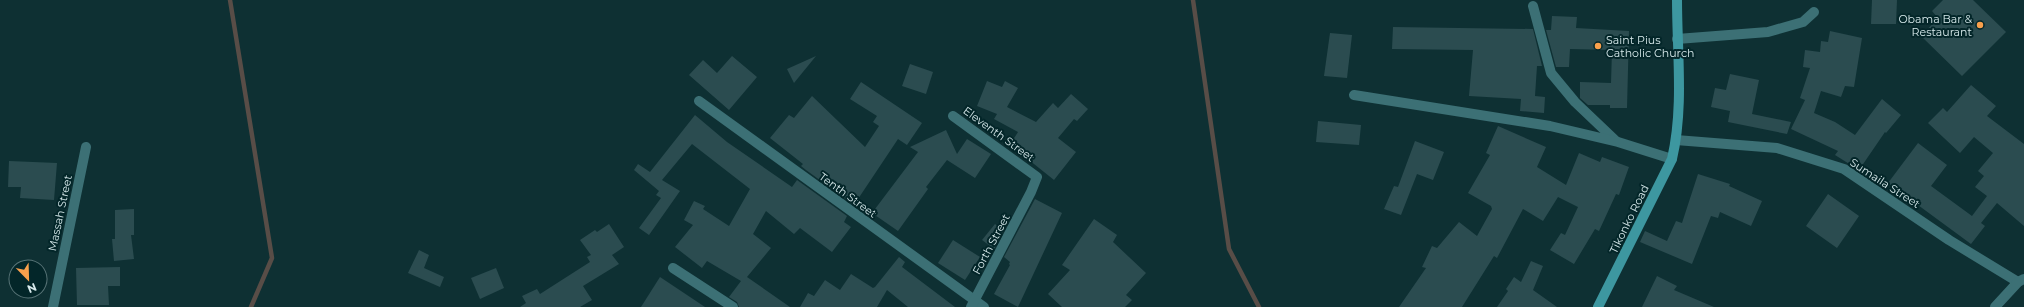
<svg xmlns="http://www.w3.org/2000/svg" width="2024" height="307" viewBox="0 0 2024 307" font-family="Montserrat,sans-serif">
  <rect width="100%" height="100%" fill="#0e3033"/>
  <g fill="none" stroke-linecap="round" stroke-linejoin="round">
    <g stroke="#584d47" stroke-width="4.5">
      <path d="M230,0L272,258L251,307"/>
      <path d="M1193,0L1229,249L1259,307"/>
    </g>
  </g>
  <g fill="#2b4c50">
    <path d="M1872,0H1897L1896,24H1871Z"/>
    <path d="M1943,0H1973L2006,32L1962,76L1921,36L1938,18L1932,11Z"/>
    <path d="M1552,16L1577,17L1576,28L1629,31L1627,108H1610V105H1588L1580,98V82L1611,83L1612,50L1570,49L1569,67H1556L1546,30H1551Z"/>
    <path d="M1393,27L1533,29L1542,66H1537L1535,96L1545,97L1544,113L1520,111L1521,99L1469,96L1473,50L1392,49Z"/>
    <path d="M1830,31L1862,38L1854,87L1845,86L1841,97L1821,91L1814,113L1835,122L1855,135L1882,99L1901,115L1886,133L1885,132L1859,170L1835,155L1838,151L1791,129L1805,100L1800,98L1810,68L1803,67L1805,50L1820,52L1821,41L1828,42Z"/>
    <path d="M1330,33L1352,35L1347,78L1324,76Z"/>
    <path d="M732,56L757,77L729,110L689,75L703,60L717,73Z"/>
    <path d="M816,56L794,83L787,69Z"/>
    <path d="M910,64L933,72L926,94L902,86Z"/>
    <path d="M1730,74L1759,80L1752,114L1791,122L1787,134L1728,122L1730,111L1711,107L1715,88L1726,90Z"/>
    <path d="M987,81L1002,87L1005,81L1018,88L1007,107L1036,122L1053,103L1058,108L1071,94L1088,109L1077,121L1074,119L1058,138L1076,152L1054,180L1029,160L1032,156L1011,143L1018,132L994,119L997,114L977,106Z"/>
    <path d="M861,82L922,123L907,145L898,139L854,205L806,170L801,166L803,164L770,138L789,115L794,118L812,96L865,147L879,126L873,122L877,116L850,99Z"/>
    <path d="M1971,85L1996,106L1987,116L2024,144V226L1997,203L1981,223L1985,226L1971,244L1888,183L1918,143L1947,165L1931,186L1972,216L1987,196L1975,187L1984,176L1978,171L1993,153L1974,137L1960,153L1928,123L1943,108L1947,112Z"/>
    <path d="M695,115L727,142L792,187L797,180L847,216L844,222L851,227L832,252L800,228L794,234L766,211L753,234L771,248L747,277L790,307H739L737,302L729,297L741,281L707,261L702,268L675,247L693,225L684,220L694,201L705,206L703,209L729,226L750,189L692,144L662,180L680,191L649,235L639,228L661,198L656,195L659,191L634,170L638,164L650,172Z"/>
    <path d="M1318,121L1361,125L1359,145L1316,142Z"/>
    <path d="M1498,126L1546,147L1537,167L1566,185L1579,153L1600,162L1602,157L1629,167L1619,195L1616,194L1599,231L1595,229L1574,264L1550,250L1561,233L1565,235L1578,207L1558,197L1543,221L1523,209L1497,258L1494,256L1462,307H1399L1426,268L1422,267L1432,246L1437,248L1459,222L1477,236L1492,209L1491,206L1468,193L1490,155L1486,153Z"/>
    <path d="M946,130L957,154L967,139L991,154L975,178L947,160L926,187L928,189L898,231L872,213L918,152L910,147Z"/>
    <path d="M1415,141L1444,152L1433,180L1417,174L1401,215L1384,209L1394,186L1398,187Z"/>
    <path d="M9,161L57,163L54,200L20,198L21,187H8Z"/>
    <path d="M1698,174L1730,184L1729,186L1762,201L1751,226L1720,212L1718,218L1711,216L1692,264L1640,242L1645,231L1667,241L1676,221L1682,223Z"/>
    <path d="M1828,194L1859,216L1837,248L1806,226Z"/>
    <path d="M1035,199L1062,213L1018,307L994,294L1010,265L1009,264L1010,262L1004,257Z"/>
    <path d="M134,209V235H131L134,259L114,261L112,239H115V210Z"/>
    <path d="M1094,219L1117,235L1113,242L1146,273L1126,295L1132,300L1125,307H1062L1048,294L1070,270L1062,265Z"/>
    <path d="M609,224L624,247L612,255L619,264L583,286L592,300L580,307H520L526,303L522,296L537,289L540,294L590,262L587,257L591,255L580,240L595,230L597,232Z"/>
    <path d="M995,224L1003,231L994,249L982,240Z"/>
    <path d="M953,240L980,257L965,280L938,263Z"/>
    <path d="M419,250L429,255L424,268L444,277L440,287L408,273Z"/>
    <path d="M899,257L905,262L902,267L955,307H908L887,290L877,307H800L808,293L814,296L825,280L840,290L851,274L873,288L875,287Z"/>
    <path d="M1531,261L1543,266L1533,290L1557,307H1497L1508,291L1506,289L1514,277L1521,282Z"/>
    <path d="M120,267V286H108L109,305H77L76,268Z"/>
    <path d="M496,268L504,288L480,299L471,278Z"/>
    <path d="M1657,276L1677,286L1674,290L1714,307H1642Z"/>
    <path d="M660,277L705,307H641Z"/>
  </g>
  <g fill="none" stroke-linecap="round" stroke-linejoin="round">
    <g stroke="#3c7075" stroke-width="10">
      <path d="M1533,6L1551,73L1575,102L1616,141"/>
      <path d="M1677,39L1768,32L1803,22L1814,12"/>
      <path d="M1354,95L1550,126L1618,142L1672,159"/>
      <path d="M699,101L984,307"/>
      <path d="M953,116L1037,177L1031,192L971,307"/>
      <path d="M1676,140L1777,148L1844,169L1949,240L2018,282"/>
      <path d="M673,268L733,307"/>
      <path d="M53,307L86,147"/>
      <path d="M1995,307L2018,282L2024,279"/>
    </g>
    <path stroke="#3d97a0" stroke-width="10" d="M1598,307L1672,159C1684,107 1677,53 1677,0"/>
  </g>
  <g fill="#f9a04c" stroke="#032629" stroke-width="1.5">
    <circle cx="1980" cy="25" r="4"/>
    <circle cx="1598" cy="46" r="4"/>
  </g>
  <g text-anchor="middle" stroke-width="4" stroke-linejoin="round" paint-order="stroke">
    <g font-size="11" fill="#d8eaec" stroke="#032629" text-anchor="end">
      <text x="1972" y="23">Obama Bar &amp;<tspan x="1972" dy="13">Restaurant</tspan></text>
      <text x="1606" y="44" text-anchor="start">Saint Pius<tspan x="1606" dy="13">Catholic Church</tspan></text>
    </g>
    <g font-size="11" fill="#d8eaec" stroke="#032629">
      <text transform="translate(999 134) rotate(36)" y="4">Eleventh Street</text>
      <text transform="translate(1885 183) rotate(33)" y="4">Sumaila Street</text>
      <text transform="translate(848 195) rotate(36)" y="4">Tenth Street</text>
      <text transform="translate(60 213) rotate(-78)" y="4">Massah Street</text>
      <text transform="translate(1629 219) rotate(-64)" y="4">Tikonko Road</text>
      <text transform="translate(991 244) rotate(-62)" y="4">Forth Street</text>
    </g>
  </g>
  <g transform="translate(28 279) rotate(157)"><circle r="19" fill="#032629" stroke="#587477"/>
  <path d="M0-3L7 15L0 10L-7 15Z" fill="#f9a04c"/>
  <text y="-6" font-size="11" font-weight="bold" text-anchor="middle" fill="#d8eaec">N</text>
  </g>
</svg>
